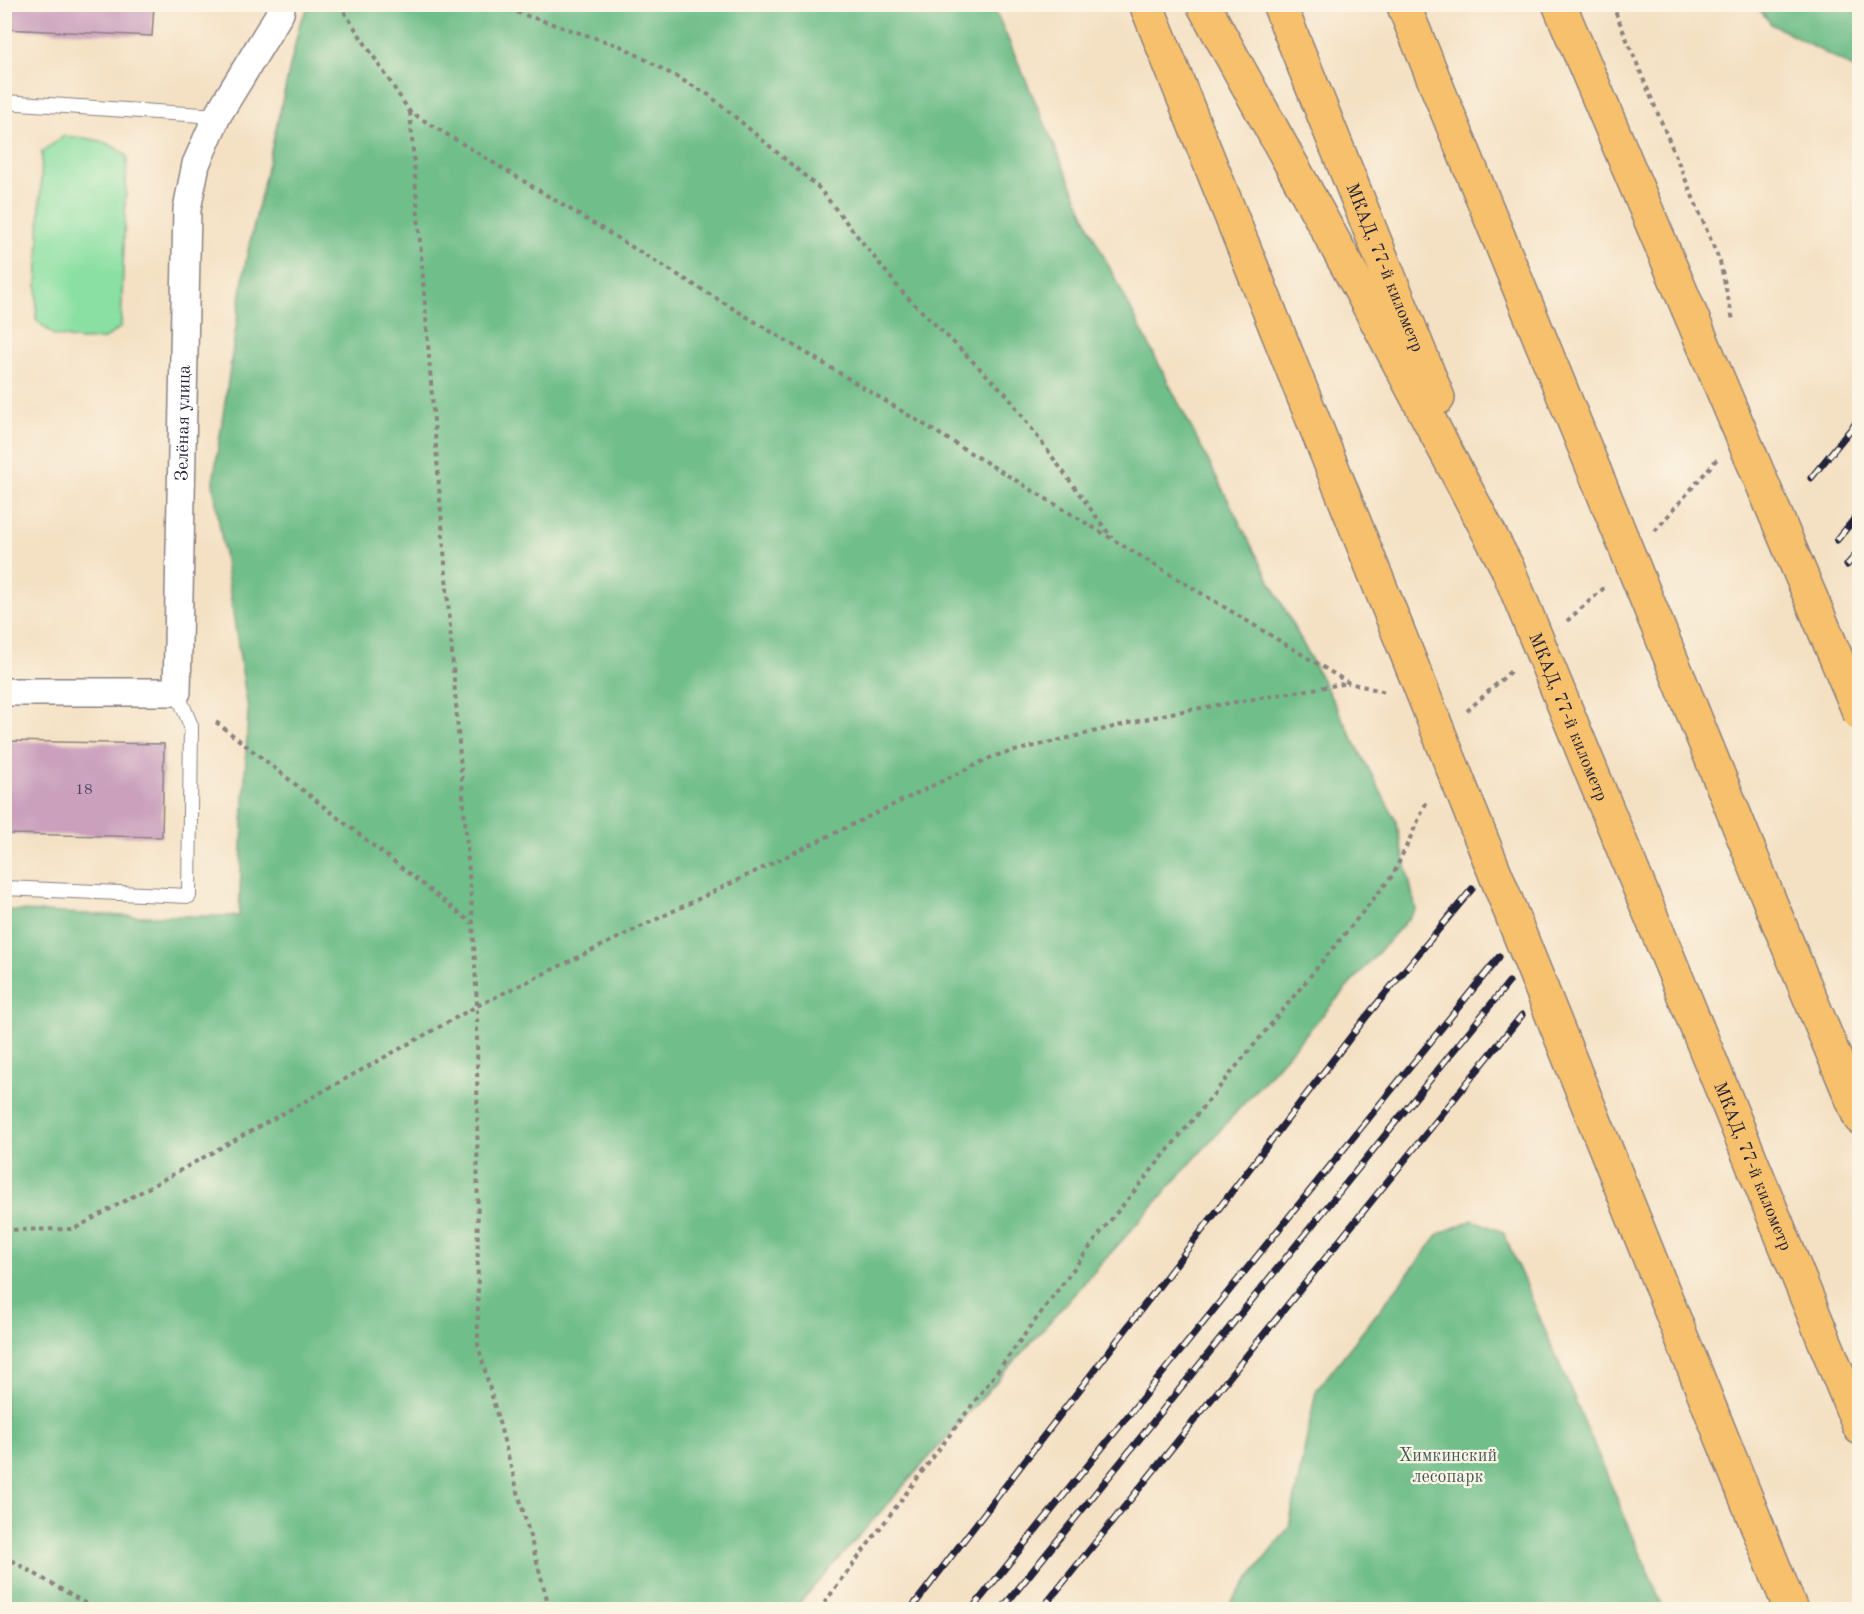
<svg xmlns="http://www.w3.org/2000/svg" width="1864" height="1614" viewBox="0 0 1864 1614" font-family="'Old Standard TT',serif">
  <rect width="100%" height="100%" fill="#fcf5e5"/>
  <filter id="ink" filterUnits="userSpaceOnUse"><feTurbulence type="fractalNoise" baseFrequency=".0167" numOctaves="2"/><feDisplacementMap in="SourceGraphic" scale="12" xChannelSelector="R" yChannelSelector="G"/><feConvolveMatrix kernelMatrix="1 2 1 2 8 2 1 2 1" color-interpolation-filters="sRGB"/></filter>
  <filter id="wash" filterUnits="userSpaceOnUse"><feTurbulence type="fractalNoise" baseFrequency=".008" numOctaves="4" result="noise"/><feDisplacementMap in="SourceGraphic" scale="24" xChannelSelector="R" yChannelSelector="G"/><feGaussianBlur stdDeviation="1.35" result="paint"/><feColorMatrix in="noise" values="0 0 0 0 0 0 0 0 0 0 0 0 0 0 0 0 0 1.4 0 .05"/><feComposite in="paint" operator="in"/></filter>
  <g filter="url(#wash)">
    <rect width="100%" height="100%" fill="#f4e1c4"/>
    <path fill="#8ae0a3" stroke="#56816f" stroke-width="1.5" d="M64,136C89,138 107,139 127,156L121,327L104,339L80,340L54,335L36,320L42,152Z"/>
    <g fill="#6fbe89" stroke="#487062" stroke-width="1.5">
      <path d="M310,4L993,5L1096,241L1248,539L1396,821L1416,910L794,1609H5V910L124,916H239L248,710L213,483L246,260L300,23Z"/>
      <path d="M1756,5H1859V71L1771,24Z"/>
      <path d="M1473,1220L1503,1232L1664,1609H1226L1289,1527L1316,1391L1440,1233Z"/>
    </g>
    <g id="blocks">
      <g fill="#caa0bd">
        <path d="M4,5H154L152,36L4,29Z"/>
        <path d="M4,741L164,744L162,837L4,834Z"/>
      </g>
    </g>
  </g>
  <g filter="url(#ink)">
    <use href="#blocks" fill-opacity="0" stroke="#8b8280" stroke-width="1.5"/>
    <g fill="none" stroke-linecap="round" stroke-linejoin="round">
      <defs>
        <g id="service">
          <path d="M4,102L217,116"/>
          <path d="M4,888L189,896L191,726L177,692"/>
        </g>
        <g id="minor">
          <path id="s1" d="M4,692H177L187,209L196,164L217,116L280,13L282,4"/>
        </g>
        <g id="trunk">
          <path d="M1203,4L1360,289L1507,567"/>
          <path id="s2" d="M1279,4L1438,398"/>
          <path d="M1403,4L1594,470"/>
          <path d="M1770,902L1860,1118"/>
          <path id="s3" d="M1682,991L1860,1428"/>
        </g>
      </defs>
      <use href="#service" stroke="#8b8280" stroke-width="16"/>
      <use href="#minor" stroke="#8b8280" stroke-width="30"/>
      <use href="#trunk" stroke="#8b8280" stroke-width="36"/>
      <g stroke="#8b8280" stroke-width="4" stroke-dasharray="4.5 4.5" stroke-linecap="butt">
        <path d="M339,4L410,112L1349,683L1386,692"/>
        <path d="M491,4L623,47L709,95L818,187L903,293L1006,394L1112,538"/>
        <path d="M1612,4L1720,262L1733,320"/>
        <path d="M410,112L473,924L477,1006L478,1345L550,1610"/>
        <path d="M1655,531L1717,459"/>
        <path d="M1567,621L1604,588"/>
        <path d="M1467,711L1512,670"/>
        <path d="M216,722L472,923"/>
        <path d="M4,1230L74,1229L477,1006L994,756L1171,713L1348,683"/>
        <path d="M4,1556L97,1610"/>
        <path d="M819,1610L1105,1227L1393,875L1428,799"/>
      </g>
      <use href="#service" stroke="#fff" stroke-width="14"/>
      <use href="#minor" stroke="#fff" stroke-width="27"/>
      <use href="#trunk" stroke="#f7c06c" stroke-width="33"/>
      <defs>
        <g id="rail">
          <path d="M1811,478L1860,418"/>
          <path d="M1837,540L1860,512"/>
          <path d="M1847,565L1860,550"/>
          <path d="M910,1610L1366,1017L1472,889"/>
          <path d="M971,1610L1499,957"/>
          <path d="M1001,1610L1509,982"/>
          <path d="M1041,1610L1522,1015"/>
        </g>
      </defs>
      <use href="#rail" stroke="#22223b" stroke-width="7"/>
      <use href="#rail" stroke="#fcf5e5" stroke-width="4.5" stroke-dasharray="14" stroke-linecap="butt"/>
      <defs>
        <path id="primary-bridge" d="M1146,4L1791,1610"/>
        <g id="trunk-bridge">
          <path d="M1559,4L1860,714"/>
          <path d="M1594,470L1770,902"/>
          <path id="s4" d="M1507,567L1682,991"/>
        </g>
      </defs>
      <use href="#primary-bridge" stroke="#8b8280" stroke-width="36" stroke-linecap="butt"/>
      <use href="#trunk-bridge" stroke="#8b8280" stroke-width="36" stroke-linecap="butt"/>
      <use href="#primary-bridge" stroke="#f7c06c" stroke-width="33"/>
      <use href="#trunk-bridge" stroke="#f7c06c" stroke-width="33"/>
    </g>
  </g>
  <g text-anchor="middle" stroke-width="4.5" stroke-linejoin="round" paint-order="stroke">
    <g font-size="15" fill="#4c425c">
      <text x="84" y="794">18</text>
    </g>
    <g font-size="18" fill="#22223b" stroke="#fcf5e5">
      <text dy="6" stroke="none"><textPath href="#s2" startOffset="284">МКАД, 77-й километр</textPath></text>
      <text dy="6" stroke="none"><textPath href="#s1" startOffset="442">Зелёная улица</textPath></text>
      <text dy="6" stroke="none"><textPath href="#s4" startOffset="162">МКАД, 77-й километр</textPath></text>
      <text dy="6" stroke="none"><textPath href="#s3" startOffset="189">МКАД, 77-й километр</textPath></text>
    </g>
    <g font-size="18" fill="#415b5a" stroke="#fcf5e5">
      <text x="1448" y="1461">Химкинский<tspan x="1448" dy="21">лесопарк</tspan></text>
    </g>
  </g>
  <rect width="1864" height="1614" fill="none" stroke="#fcf5e5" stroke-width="24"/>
</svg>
